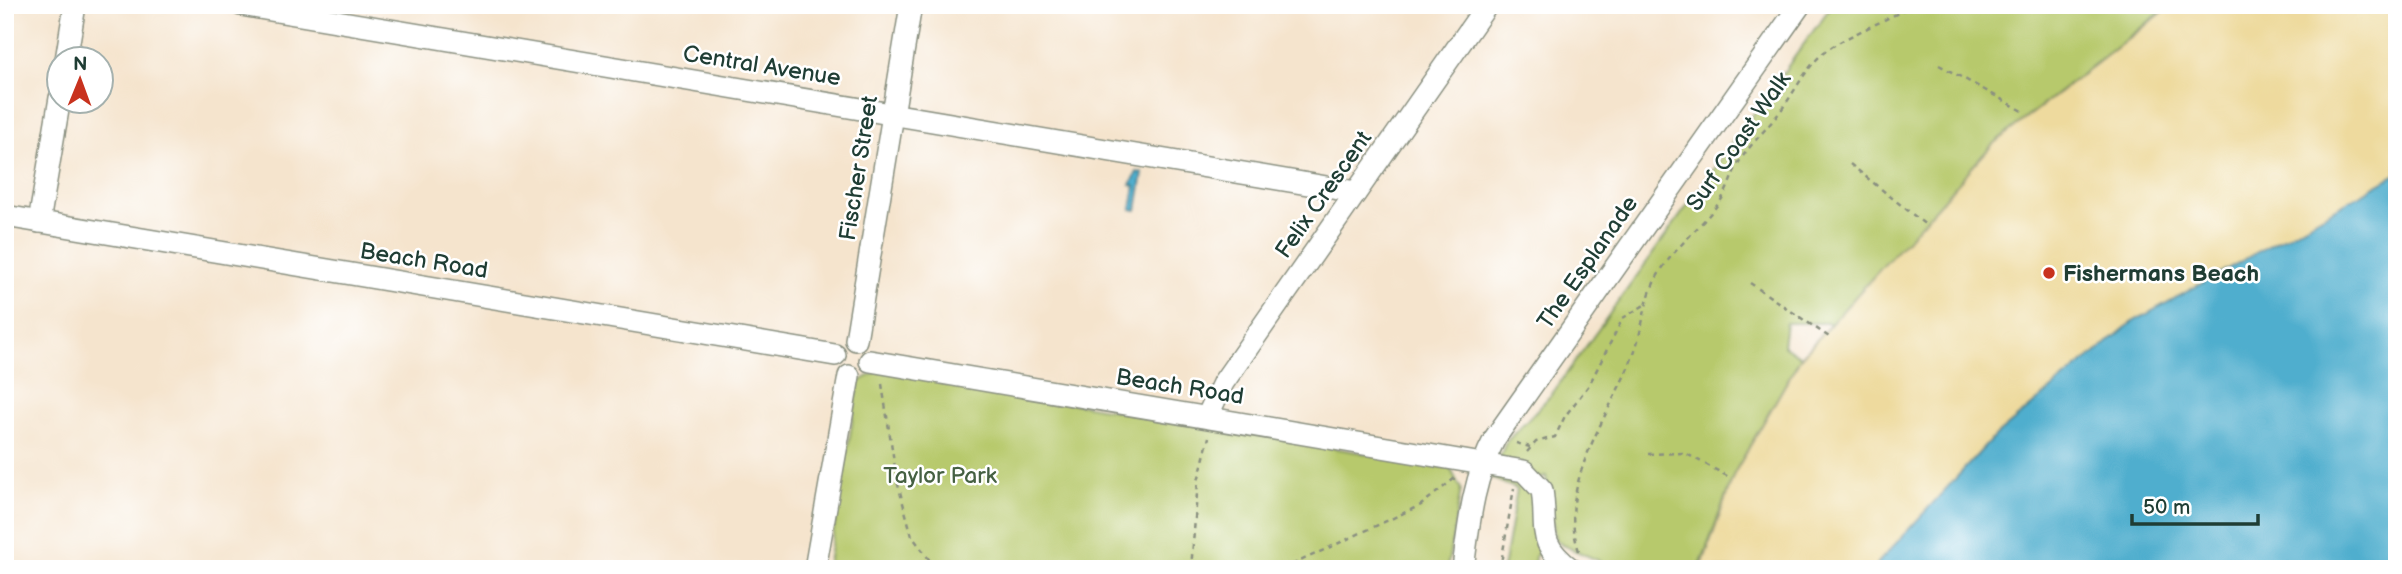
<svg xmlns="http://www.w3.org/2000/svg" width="2402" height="574" viewBox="0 0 2402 574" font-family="'Balsamiq Sans',sans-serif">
  <rect width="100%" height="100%" fill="#fff"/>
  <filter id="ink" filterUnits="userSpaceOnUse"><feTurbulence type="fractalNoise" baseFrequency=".0143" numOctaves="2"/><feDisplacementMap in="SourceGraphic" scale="14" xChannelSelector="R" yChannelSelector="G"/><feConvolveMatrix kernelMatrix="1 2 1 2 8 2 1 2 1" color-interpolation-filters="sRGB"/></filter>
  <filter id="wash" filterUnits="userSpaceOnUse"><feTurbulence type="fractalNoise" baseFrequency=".00686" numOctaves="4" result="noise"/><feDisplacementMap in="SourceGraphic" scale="28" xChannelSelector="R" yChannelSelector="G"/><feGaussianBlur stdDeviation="1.57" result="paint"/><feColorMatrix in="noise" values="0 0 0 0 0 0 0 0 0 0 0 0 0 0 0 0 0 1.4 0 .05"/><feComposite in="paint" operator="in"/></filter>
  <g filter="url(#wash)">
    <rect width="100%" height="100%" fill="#f5e4cd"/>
    <g fill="#b7c96c" stroke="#6b8350" stroke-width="2">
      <path d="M1832,5H2170L1993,144L1832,323H1786L1783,345L1801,357L1734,474L1699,569H1618L1562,545L1555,539L1546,476L1531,483L1541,549L1535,557L1534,569H1503L1517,489L1491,478L1506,442L1551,395Z"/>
      <path d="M879,370L1450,468L1461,489L1447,569H827L859,382Z"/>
    </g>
    <path fill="#eeda9e" stroke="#868c69" stroke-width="2" d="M2172,5H2397V174L2131,323L1990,441L1878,563L1877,569H1701L1734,474L1801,357L1993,144Z"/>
    <g fill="#50aece" stroke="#387681" stroke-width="2">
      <path d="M1137,172L1143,173L1137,210L1131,209L1135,186L1131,185Z"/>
      <path d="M2397,174V569H1877L1878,563L1990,441L2131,323Z"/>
    </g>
  </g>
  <g filter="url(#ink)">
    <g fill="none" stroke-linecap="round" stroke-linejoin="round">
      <defs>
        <g id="minor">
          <path d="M241,5L1356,192"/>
          <path d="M66,60L75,5"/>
          <path d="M5,216L835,355"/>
          <path d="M39,222L60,98"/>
          <path d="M856,340L911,5"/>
          <path d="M870,361L1524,471L1542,490C1548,529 1535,542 1571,569"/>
          <path d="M1207,417L1223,383L1487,5"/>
          <path d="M815,569L849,376"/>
          <path d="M1463,569C1469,523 1473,479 1495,438L1800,5"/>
        </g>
      </defs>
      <use href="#minor" stroke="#8a9080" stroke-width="24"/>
      <g stroke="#8a9080" stroke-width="2.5" stroke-dasharray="5 5" stroke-linecap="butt">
        <path d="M1939,65L2023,111"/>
        <path d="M1850,164L1927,226"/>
        <path d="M1750,283L1832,339"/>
        <path d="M882,384L897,481L912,536L936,569"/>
        <path d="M1516,443L1530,447"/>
        <path d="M1527,452L1536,442L1555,437L1565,416L1589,385L1623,318L1646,304"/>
        <path d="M1648,454L1685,453L1729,477"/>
        <path d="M1579,551C1555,484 1612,413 1634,353C1643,329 1644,300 1657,277C1673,248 1701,228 1721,200C1729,188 1732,174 1739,162C1751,143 1766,130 1779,113C1793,95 1802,74 1819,57C1839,37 1885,23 1911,5"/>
        <path d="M1191,569L1198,481L1209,437"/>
        <path d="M1283,569L1421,505L1455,478"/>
        <path d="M1500,569L1514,488"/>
      </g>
      <use href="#minor" stroke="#fff" stroke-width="21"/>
    </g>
  </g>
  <circle fill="#c8321e" stroke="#fff" stroke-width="2.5" cx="2049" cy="273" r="7"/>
  <g text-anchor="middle" stroke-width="5" stroke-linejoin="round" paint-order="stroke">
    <g font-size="23" fill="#1f3d34" stroke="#fff">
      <text transform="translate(762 65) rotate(9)" y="8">Central Avenue</text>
      <text transform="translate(1738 141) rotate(-55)" y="8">Surf Coast Walk</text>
      <text transform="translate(858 168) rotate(-81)" y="8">Fischer Street</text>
      <text transform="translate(1323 194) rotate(-55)" y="8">Felix Crescent</text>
      <text transform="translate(424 260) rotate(9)" y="8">Beach Road</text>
      <text transform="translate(1587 262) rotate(-55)" y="8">The Esplanade</text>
      <text transform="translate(1180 386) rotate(9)" y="8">Beach Road</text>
    </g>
    <g font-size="23" font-weight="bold" fill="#1f3d34" stroke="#fff" text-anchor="start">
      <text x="2063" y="281">Fishermans Beach</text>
    </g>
    <g font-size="23" fill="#456042" stroke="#fff">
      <text x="940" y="483">Taylor Park</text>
    </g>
  </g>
  <rect width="2402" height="574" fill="none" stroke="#fff" stroke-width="28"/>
  <g transform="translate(80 80) rotate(1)"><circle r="33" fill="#ffffff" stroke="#a5b1ae" stroke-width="2"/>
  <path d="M0-5L12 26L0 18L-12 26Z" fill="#c8321e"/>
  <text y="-10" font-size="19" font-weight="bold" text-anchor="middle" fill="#1f3d34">N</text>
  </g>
  <path d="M2132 514v10h126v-10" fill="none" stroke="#1f3d34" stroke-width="3.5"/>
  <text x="2143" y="514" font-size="21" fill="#1f3d34" stroke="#ffffff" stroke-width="5" paint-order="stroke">50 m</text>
</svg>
